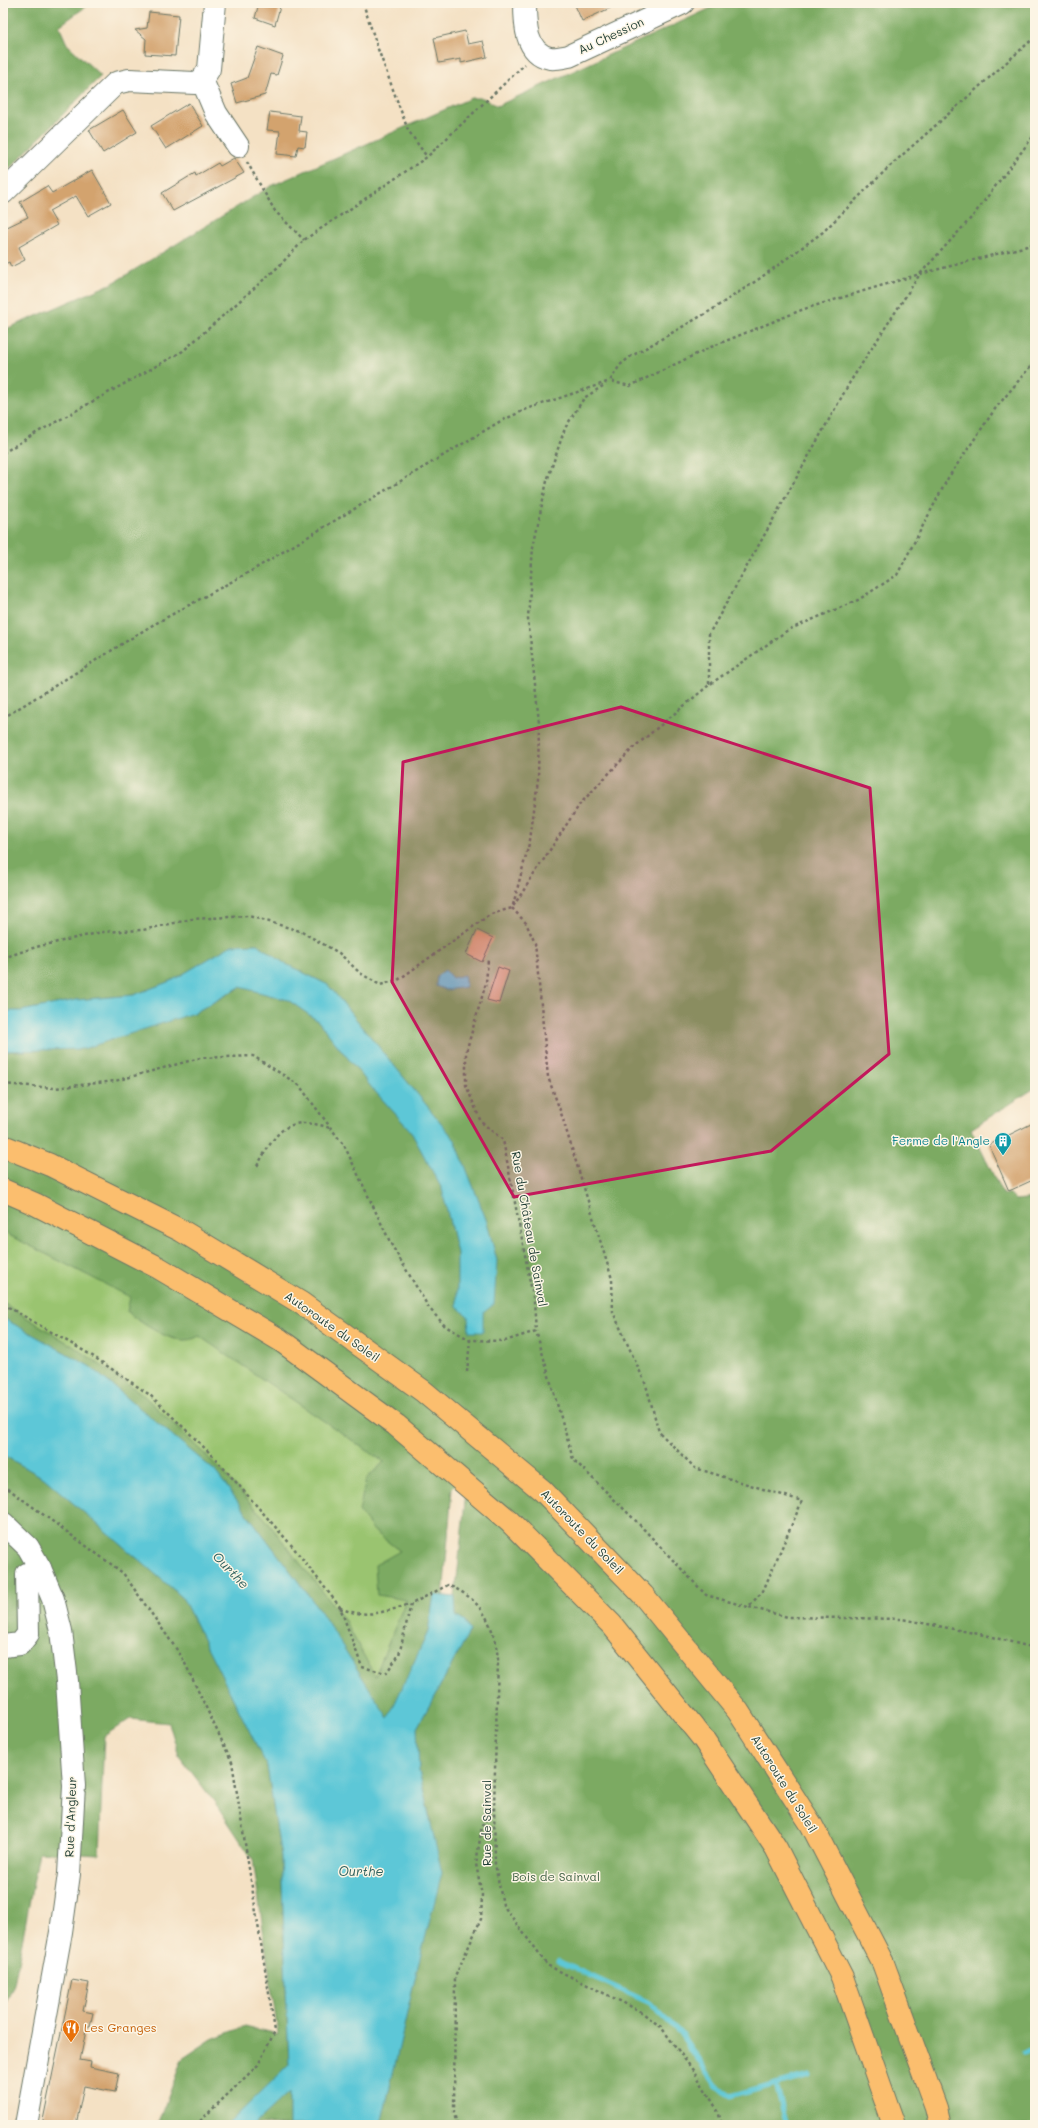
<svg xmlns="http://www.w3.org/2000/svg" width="1038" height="2128" viewBox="0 0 1038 2128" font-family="Mali,sans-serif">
  <rect width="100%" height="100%" fill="#fcf5e5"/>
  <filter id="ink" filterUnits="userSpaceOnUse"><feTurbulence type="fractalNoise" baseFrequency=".025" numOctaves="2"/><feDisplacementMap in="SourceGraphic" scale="8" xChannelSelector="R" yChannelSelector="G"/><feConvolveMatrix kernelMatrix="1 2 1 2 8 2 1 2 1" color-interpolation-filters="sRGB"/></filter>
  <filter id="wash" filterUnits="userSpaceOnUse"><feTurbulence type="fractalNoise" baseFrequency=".012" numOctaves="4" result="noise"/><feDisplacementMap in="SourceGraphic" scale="16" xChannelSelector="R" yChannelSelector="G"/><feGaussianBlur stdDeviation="0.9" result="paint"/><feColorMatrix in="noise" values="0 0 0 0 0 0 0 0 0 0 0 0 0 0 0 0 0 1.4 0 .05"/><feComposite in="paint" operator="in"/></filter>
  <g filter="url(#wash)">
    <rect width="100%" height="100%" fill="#f4e1c4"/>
    <path fill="#9ac470" stroke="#5c8052" d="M3,1232L131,1297L127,1312L143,1323L173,1339L199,1335L384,1462L366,1479L374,1531L400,1551L406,1600L375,1677L344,1619L266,1520L221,1470L141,1393L79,1350L3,1303Z"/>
    <g fill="#7baa62" stroke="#4d744b">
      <path d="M3,3H91L59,26L67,44L101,76L3,175Z"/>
      <path d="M722,3H1035V1088L971,1129L1003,1195L1009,1193L1015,1200L1035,1198V2125H381L417,1970L431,1821L419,1771L417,1728L470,1631L465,1622L456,1616L455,1597L468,1473L452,1489L443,1597L434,1595L428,1632L388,1719L321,1612L215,1471L89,1366L3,1318V1303L79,1350L141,1393L221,1470L266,1520L344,1619L375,1676L406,1600L377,1595L375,1565L400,1551L374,1531L359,1511L366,1479L384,1462L199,1336C178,1350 145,1325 127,1312L130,1297L3,1232V1051H24L194,1013L241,987L288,1000L318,1021L372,1088L410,1130L442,1189L457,1253V1307L483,1313L497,1261L487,1222L455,1140L328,985L284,963L257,944L232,945L173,980L134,995L76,1000L21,1011H3V359L6,357V329L113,283L271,186L471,98H483L497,106Z"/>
      <path d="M3,1455L44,1478L182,1597L267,1766L281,1857L289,2066L227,2125H158L182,2059L212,2039L245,2026L278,2034L253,1860L216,1804L179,1756L169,1723L130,1719L104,1736L99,1855L39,1852L14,1984L3,2010Z"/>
      <path d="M289,2091V2125H254Z"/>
    </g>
    <g fill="#5dc7d7" stroke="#3e8286">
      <path d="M257,944L284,963L328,985L455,1140L487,1222L497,1261L494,1304L483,1313V1332H469L468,1316L457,1307V1253L442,1189L410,1130L372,1088L318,1021L288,1000L240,987L194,1013L83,1049L3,1051V1011H21L76,1000L134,995L173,980L232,945Z"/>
      <path d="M445,970L452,978L464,975L466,987L446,990L436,986L437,976Z"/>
      <path d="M3,1318L89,1366L215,1471L321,1612L388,1718L428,1632L434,1595L455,1597L456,1616L465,1622L470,1631L417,1728L419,1771L442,1873L417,1970L381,2125H289V2092L254,2125H227L289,2065L281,1857L267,1766L182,1597L44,1478L3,1455Z"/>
    </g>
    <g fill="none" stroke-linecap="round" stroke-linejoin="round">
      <g stroke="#5dc7d7" stroke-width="5">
        <path d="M558,1961L650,2003L680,2033L716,2085L730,2097L808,2075"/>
        <path d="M1023,2054L1035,2051"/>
        <path d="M776,2084L787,2125"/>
      </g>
    </g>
    <g id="blocks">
      <g fill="#d3a36e">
        <path d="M259,3H281L275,25L255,18Z"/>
        <path d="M574,3H621L582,21Z"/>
        <path d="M149,12L179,15L175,56L145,54L146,39L135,30L147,28Z"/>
        <path d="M465,31L468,44L483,41L487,57L461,63V59L439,63L434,38Z"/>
        <path d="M258,47L283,56L277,75L271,74L265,95L237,103L231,84L247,78Z"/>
        <path d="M189,103L203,126L166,149L151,126Z"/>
        <path d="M123,110L137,132L103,153L89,130Z"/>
        <path d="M270,112L301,116L299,131L307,132L305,147L298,146L296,156L277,154L280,131L267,130Z"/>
        <path d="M234,158L244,173L173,211L162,193L195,173L196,176L218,163L220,166Z"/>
        <path d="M92,170L111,203L88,216L76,196L49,211L57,225L19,247L25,260L11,267L9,262L3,265V229L28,217L20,202L47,186L52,193Z"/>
        <path d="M477,930L493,938L482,962L466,954Z"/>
        <path d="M498,967L509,971L499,1003L487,1000Z"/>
        <path d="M1035,1122V1179L1009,1191L989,1145Z"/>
        <path d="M72,1980L89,1983L83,2011L93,2013L90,2026H87L80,2060L91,2062L90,2067L119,2073L115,2092L84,2086L76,2125H42Z"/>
      </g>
    </g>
  </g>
  <g filter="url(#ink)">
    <use href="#blocks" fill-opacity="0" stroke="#6a7666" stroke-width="1"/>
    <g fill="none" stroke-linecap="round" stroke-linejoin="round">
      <defs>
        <g id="minor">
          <path d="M525,3C525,23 525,53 550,58C555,59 563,57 569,56L683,3"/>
          <path d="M202,80L216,113L238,146"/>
          <path d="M3,193L116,83L129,80L195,83L202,80L209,69L215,3"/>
          <path d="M3,1523L28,1547L40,1568L53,1599L61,1631L67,1681L74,1786L69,1874L61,1932L26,2125"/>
          <path d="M3,1646L20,1644L28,1634L27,1574L40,1568"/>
        </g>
        <g id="highway">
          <path d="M3,1146L50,1165L182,1231L301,1303L423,1391L543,1491L643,1595L738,1711L811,1824L883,1963L936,2108L940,2125"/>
          <path d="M3,1190L35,1204L159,1268L280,1340L396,1425L509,1521L612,1625L704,1740L776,1848L842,1977L894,2125"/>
        </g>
      </defs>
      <use href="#minor" stroke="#6a7666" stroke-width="24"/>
      <use href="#highway" stroke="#6a7666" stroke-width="24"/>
      <g stroke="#6a7666" stroke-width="2.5" stroke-dasharray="3 3" stroke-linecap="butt">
        <path d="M363,3L378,49L408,130L427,157"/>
        <path d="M1035,37L890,166L823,232L759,279L710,311L630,357L620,365L610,381L630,386L711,347L804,309L920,274L1035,244"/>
        <path d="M247,162L275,211L304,240"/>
        <path d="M3,453L29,437L183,351L278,267L304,240L427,157L525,64"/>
        <path d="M709,684V634L850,382L920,274L972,217L1035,134"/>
        <path d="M3,718L151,626L251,571L499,422L527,409L610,381"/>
        <path d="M513,905L530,840L538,780L539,722L528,618L533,547L547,481L565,428L584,398L606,384"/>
        <path d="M512,908L526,923L535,943L548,1077L561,1113L612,1279L613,1312L646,1385L659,1432L695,1468L802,1501L763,1591L748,1607L706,1595L636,1521L573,1459L536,1331"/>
        <path d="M3,958L36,947L102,932L143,930L192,919L249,916L300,931L339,953L360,973L380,985L398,980L491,914L512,908L580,804L633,748L709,685L788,630L858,600L897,575L948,478L995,409L1035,361"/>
        <path d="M3,1084L55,1088L115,1081L200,1058L253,1056L299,1085L345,1147L391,1244L429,1308L445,1326L470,1340L505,1341L536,1331L534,1302L503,1140L481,1122L466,1085V1052L486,983L488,959"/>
        <path d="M257,1166C277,1131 286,1114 330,1128"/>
        <path d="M3,1304L91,1355L150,1395L213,1456L293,1547L340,1607L362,1667L386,1673L399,1655L411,1604L448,1585C482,1599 494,1624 498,1659L494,1807L495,1864L503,1905L547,1965L640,2011L661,2027L695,2073L718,2111L722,2125"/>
        <path d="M467,1372L470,1340"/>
        <path d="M3,1485L123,1573L182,1657L232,1762L275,2031L258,2065L196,2125"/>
        <path d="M749,1607L788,1617L902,1619L984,1635L1035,1648"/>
        <path d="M340,1608C364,1619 386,1612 410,1604"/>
        <path d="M457,2125L454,2113L455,1977L481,1919L482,1895L476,1864L482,1826L493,1808"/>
      </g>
      <use href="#minor" stroke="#fff" stroke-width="22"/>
      <use href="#highway" stroke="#fbbe6e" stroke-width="22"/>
    </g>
  </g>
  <path fill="#c2185b" fill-opacity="0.2" stroke="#c2185b" stroke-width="3" stroke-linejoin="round" d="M621,707L870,788L889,1054L771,1151L514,1197L392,982L403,762Z"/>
  <defs>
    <symbol id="building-pin" viewBox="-11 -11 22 30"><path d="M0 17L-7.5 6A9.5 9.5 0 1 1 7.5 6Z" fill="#0f9aa8" stroke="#fcf5e5"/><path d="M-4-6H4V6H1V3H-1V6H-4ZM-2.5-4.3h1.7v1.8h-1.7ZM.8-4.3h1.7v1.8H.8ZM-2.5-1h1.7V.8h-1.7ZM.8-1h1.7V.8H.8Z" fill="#fff"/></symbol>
    <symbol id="restaurant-pin" viewBox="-11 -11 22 30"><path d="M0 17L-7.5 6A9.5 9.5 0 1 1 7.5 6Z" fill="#e8710a" stroke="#fcf5e5"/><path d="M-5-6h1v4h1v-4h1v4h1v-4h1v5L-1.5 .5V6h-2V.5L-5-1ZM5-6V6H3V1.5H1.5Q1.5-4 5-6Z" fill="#fff"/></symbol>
  </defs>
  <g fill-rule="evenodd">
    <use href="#building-pin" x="993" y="1131" width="20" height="27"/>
    <use href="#restaurant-pin" x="61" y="2018" width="20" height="27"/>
  </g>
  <g text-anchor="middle" stroke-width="3" stroke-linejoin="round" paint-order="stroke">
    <g font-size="12" fill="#1f3d34" stroke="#fcf5e5">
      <text transform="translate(611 36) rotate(-25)" y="4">Au Chession</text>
      <text transform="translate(529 1229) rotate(80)" y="4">Rue du Château de Sainval</text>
      <text transform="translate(332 1327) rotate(35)" y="4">Autoroute du Soleil</text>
      <text transform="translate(582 1532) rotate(46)" y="4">Autoroute du Soleil</text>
      <text transform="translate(784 1784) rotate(58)" y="4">Autoroute du Soleil</text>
      <text transform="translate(71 1817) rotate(-88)" y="4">Rue d'Angleur</text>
      <text transform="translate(487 1823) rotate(-90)" y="4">Rue de Sainval</text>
    </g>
    <g font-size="12" fill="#0d838f" stroke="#fcf5e5" text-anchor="end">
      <text x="990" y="1145">Ferme de l'Angle</text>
    </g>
    <g font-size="12" fill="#3e5f43" stroke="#fcf5e5">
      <text x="556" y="1881">Bois de Sainval</text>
    </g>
    <g font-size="12" fill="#c56008" stroke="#fcf5e5" text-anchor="start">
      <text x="84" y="2032">Les Granges</text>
    </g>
    <g font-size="13" font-style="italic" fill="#2e605d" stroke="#fcf5e5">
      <text transform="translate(231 1570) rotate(46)" y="5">Ourthe</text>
      <text x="361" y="1876">Ourthe</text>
    </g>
  </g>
  <rect width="1038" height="2128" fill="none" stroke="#fcf5e5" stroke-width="16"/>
</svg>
